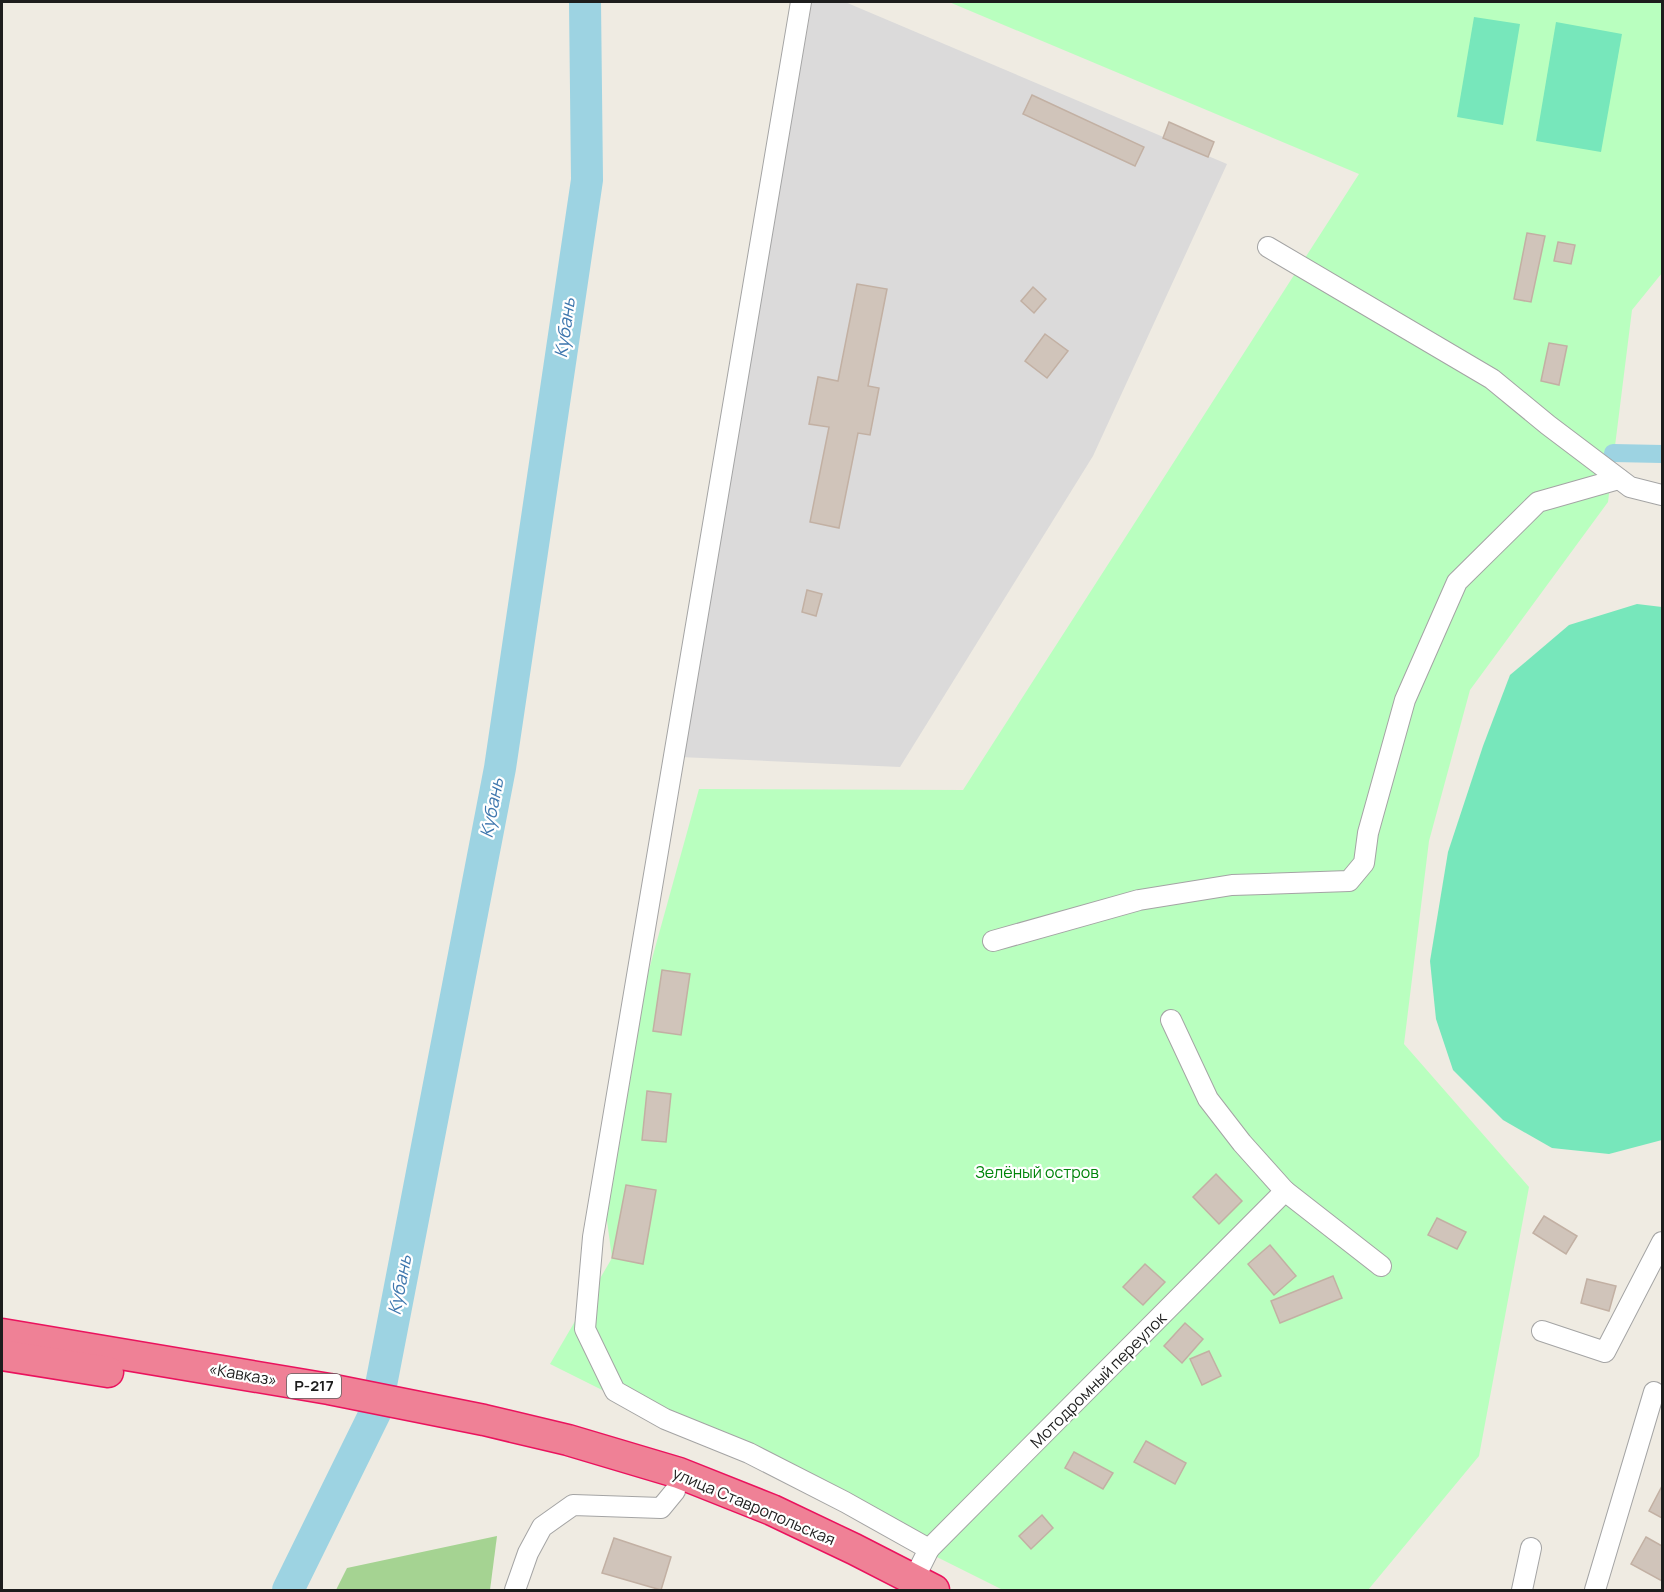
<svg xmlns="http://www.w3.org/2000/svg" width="1664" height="1592" viewBox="0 0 1664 1592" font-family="Manrope,sans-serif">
  <rect width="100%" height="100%" fill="#efebe2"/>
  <path fill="#dbdada" d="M812,2H845L1227,164L1093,456L900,767L680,757Z"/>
  <path fill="#a5d392" d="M497,1536L490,1590H336L347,1568Z"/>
  <path fill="#b9ffbf" d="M949,2H1662V273L1632,310L1608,502L1470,690L1429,841L1404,1044L1529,1187L1479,1456L1368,1590H1003L550,1364L612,1258L598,1154L699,789L963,790L1359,174Z"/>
  <g fill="#77e7bb">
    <path d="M1474,17L1520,24L1503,125L1457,117Z"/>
    <path d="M1556,22L1622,34L1601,152L1536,141Z"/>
    <path d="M1637,604L1662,607V1140L1609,1154L1552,1148L1503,1120L1453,1070L1436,1019L1430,961L1448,852L1483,746L1510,675L1569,625Z"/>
  </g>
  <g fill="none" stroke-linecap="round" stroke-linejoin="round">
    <path stroke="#9dd3e2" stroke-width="18" d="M1613,453L1662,454"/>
    <path stroke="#9dd3e2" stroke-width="32" d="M288,1590L376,1411L500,768L587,180L585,2"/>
  </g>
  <g fill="#d0c4ba" stroke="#c2b0a3" stroke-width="1.5">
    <path d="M1032,95L1144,147L1135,166L1023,114Z"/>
    <path d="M1169,122L1214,142L1208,157L1163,138Z"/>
    <path d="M1527,233L1545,236L1531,302L1514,299Z"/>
    <path d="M1558,242L1575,245L1571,264L1554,261Z"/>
    <path d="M857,284L887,289L868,386L879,388L870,435L858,433L839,528L810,522L829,427L809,424L818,377L838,381Z"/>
    <path d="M1033,287L1046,299L1034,313L1021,301Z"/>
    <path d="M1045,334L1068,351L1047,378L1025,361Z"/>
    <path d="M1549,343L1567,346L1559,385L1541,381Z"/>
    <path d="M807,590L822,594L816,616L802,612Z"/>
    <path d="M662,970L690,974L681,1035L653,1031Z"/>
    <path d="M647,1091L671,1094L666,1142L642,1140Z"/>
    <path d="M1216,1174L1242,1201L1219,1224L1193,1197Z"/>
    <path d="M626,1185L656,1190L643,1264L612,1258Z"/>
    <path d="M1544,1216L1577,1236L1566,1254L1533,1233Z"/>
    <path d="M1437,1218L1466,1232L1457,1249L1428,1235Z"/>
    <path d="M1270,1245L1296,1276L1274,1295L1248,1264Z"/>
    <path d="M1145,1264L1165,1282L1143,1305L1123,1287Z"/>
    <path d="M1333,1276L1342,1298L1280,1323L1271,1301Z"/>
    <path d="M1587,1279L1616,1286L1609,1311L1581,1303Z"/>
    <path d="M1185,1323L1203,1339L1182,1363L1164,1346Z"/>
    <path d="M1209,1351L1221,1376L1202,1385L1190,1359Z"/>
    <path d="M1146,1441L1186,1463L1175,1484L1134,1462Z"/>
    <path d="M1074,1452L1113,1473L1103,1489L1065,1468Z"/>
    <path d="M1662,1486V1518L1649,1511Z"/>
    <path d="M1042,1515L1053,1528L1031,1549L1019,1536Z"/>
    <path d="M1646,1537L1662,1546V1581L1631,1564Z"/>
    <path d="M614,1538L671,1557L661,1590L602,1573Z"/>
  </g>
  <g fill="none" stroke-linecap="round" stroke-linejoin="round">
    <defs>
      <g id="minor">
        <path d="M801,2L593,1237L585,1329L615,1391L665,1419L749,1453L845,1502L929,1549L914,1579"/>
        <path d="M1268,247L1492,379L1548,425L1630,487L1662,495"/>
        <path d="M993,941L1139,900L1232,885L1349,881L1364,863L1368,833L1405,700L1457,582L1538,502L1619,479"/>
        <path d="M1171,1020L1208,1099L1242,1143L1285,1191"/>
        <path d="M1542,1331L1605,1352L1662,1242"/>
        <path d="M929,1549L1285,1191L1381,1266"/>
        <path d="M515,1590L528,1553L542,1527L573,1505L661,1508L675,1491"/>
        <path d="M1522,1590L1531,1548"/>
        <path d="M1595,1590L1654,1392"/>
      </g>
      <g id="highway">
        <path d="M2,1334L329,1389L484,1420L568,1440L679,1473L772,1510L854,1549L934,1590"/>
        <path d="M2,1355L108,1372"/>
      </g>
    </defs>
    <use href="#minor" stroke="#a4a4a4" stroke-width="22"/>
    <use href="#highway" stroke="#ea125d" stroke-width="33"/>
    <use href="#minor" stroke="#fff" stroke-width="20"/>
    <use href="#highway" stroke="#ef8196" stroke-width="30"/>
  </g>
  <g text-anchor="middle" stroke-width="4.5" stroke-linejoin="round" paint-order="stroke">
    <rect fill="#fff" stroke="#616161" stroke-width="1.5" x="287" y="1374" width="54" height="24" rx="4.5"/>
    <g font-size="15" font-weight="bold" fill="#1d1d1d">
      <text x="314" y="1391">Р-217</text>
    </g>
    <g font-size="16" fill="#01850b" stroke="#fff">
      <text x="1037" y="1178">Зелёный остров</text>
    </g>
    <g font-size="16" fill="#1d1d1d" stroke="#fff">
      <text transform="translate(243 1374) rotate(10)" y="6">«Кавказ»</text>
      <text transform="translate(1098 1380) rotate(-45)" y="6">Мотодромный переулок</text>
      <text transform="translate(754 1506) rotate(23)" y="6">улица Ставропольская</text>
    </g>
    <g font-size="18" font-style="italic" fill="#3e77ae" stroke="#fff">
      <text transform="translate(565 328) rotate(-82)" y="6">Кубань</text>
      <text transform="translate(492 808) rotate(-79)" y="6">Кубань</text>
      <text transform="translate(400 1285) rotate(-79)" y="6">Кубань</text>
    </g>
  </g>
  <rect width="1664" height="1592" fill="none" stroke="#1d1d1d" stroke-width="6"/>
</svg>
